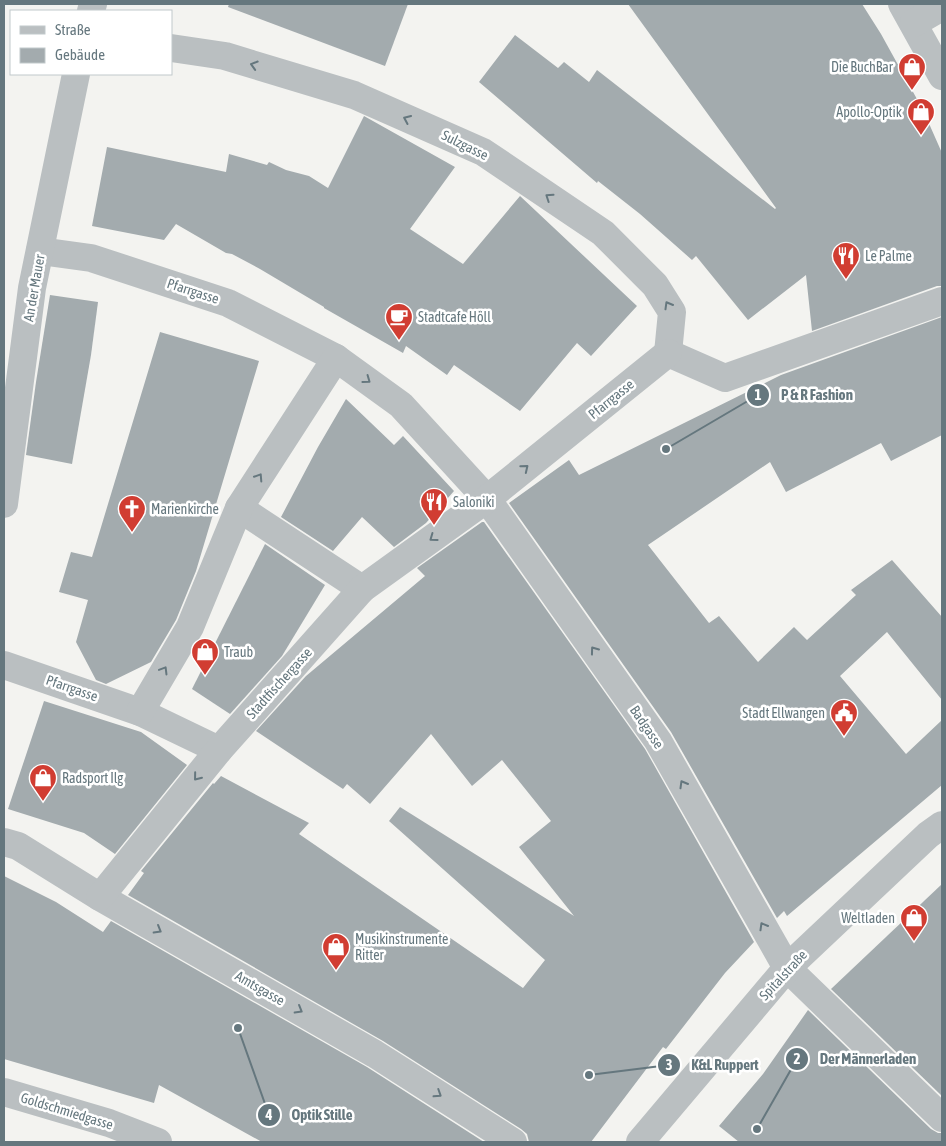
<svg xmlns="http://www.w3.org/2000/svg" width="946" height="1146" viewBox="0 0 946 1146" font-family="'Asap Condensed',sans-serif">
  <rect width="100%" height="100%" fill="#f3f3f0"/>
  <g fill="#a3abae">
    <path d="M229,4H408L385,66L228,7Z"/>
    <path d="M628,4H862L881,34L923,110L942,153V286H937L812,331L806,275L748,320L696,256L692,260L640,214L598,181L597,183L479,82L515,35L558,68L564,62L589,82L597,70L775,209L776,208Z"/>
    <path d="M364,116L455,167L410,229L463,264L520,196L637,306L591,356L577,343L520,411L454,365L447,375L406,346L403,353L324,308V307L260,269L232,254L226,253L176,224L164,240L92,226L107,147L226,172L229,154L267,165L269,162L286,170L309,176L328,188Z"/>
    <path d="M50,295L98,302L91,355L72,464L26,455L36,382Z"/>
    <path d="M942,317V435L891,461L881,443L786,492L770,462L648,545L709,623L719,616L758,662L794,627L807,640L856,595L851,590L892,560L942,617V700L887,632L840,676L906,754L942,720V785L787,916L784,911L777,918L671,732L509,503L569,460L579,475L781,375Z"/>
    <path d="M160,332L259,361L196,571L176,620L151,662L106,684L96,680L76,642L88,600L59,592L71,552L92,557Z"/>
    <path d="M346,399L394,445L403,436L454,491L426,523L394,547L362,517L333,551L281,517L318,447Z"/>
    <path d="M482,522H484L645,749L754,942L725,973L666,1049L663,1047L591,1142H529L527,1134L521,1129L383,1041L128,895L144,873L141,871L213,783L214,784L221,776L309,823L299,834L523,988L545,960L389,821L400,807L574,916L519,847L551,821L502,760L472,786L431,734L370,804L347,784L343,789L256,731L306,676L425,576L417,568Z"/>
    <path d="M265,544L325,585L282,656L230,714L192,689Z"/>
    <path d="M44,701L141,732L187,765L115,854L84,833L8,809Z"/>
    <path d="M4,876L56,902L103,932L111,921L367,1067L484,1142H262L159,1085L154,1103L4,1059Z"/>
    <path d="M942,884V1096L831,989Z"/>
    <path d="M808,1010L931,1129L938,1133H942V1142H739L719,1126L763,1074Z"/>
  </g>
  <g fill="none" stroke-linecap="round" stroke-linejoin="round">
    <g stroke="#babfc1" stroke-width="28">
      <path d="M902,4L942,76"/>
      <path d="M91,11L93,4"/>
      <path d="M914,23L942,7"/>
      <path d="M171,48L225,56L354,95L483,152L603,233L655,285L672,312L668,353"/>
      <path d="M40,251L91,258L228,303L336,358"/>
      <path d="M668,353L725,378L942,301"/>
      <path d="M4,504L32,288L76,74"/>
      <path d="M239,508L362,589"/>
      <path d="M4,665L140,712L219,750"/>
      <path d="M140,712L190,627L239,508L336,358L401,405L487,499L658,741L787,968L942,1118"/>
      <path d="M4,842L18,846L100,897L375,1054L513,1142"/>
      <path d="M100,897L219,750L362,589L487,499L668,353"/>
      <path d="M4,1092L109,1123L158,1142"/>
      <path d="M640,1142L787,968L928,835L942,825"/>
    </g>
  </g>
  <defs><path id="oneway-chevron" d="M-2-3.5L2.5 0L-2 3.5" fill="none" stroke-width="1.6" stroke-linecap="round" stroke-linejoin="round" transform="scale(1.25)"/></defs>
  <g stroke="#65777e">
    <use href="#oneway-chevron" transform="translate(254 65) rotate(-163)"/>
    <use href="#oneway-chevron" transform="translate(407 119) rotate(-156)"/>
    <use href="#oneway-chevron" transform="translate(549 197) rotate(-146)"/>
    <use href="#oneway-chevron" transform="translate(668 305) rotate(-120)"/>
    <use href="#oneway-chevron" transform="translate(367 380) rotate(36)"/>
    <use href="#oneway-chevron" transform="translate(525 468) rotate(-39)"/>
    <use href="#oneway-chevron" transform="translate(259 477) rotate(-57)"/>
    <use href="#oneway-chevron" transform="translate(433 538) rotate(144)"/>
    <use href="#oneway-chevron" transform="translate(594 650) rotate(-126)"/>
    <use href="#oneway-chevron" transform="translate(164 670) rotate(-59)"/>
    <use href="#oneway-chevron" transform="translate(197 777) rotate(129)"/>
    <use href="#oneway-chevron" transform="translate(683 784) rotate(-120)"/>
    <use href="#oneway-chevron" transform="translate(763 926) rotate(-120)"/>
    <use href="#oneway-chevron" transform="translate(158 930) rotate(30)"/>
    <use href="#oneway-chevron" transform="translate(299 1010) rotate(30)"/>
    <use href="#oneway-chevron" transform="translate(438 1094) rotate(33)"/>
  </g>
  <defs>
    <symbol id="shop-pin" viewBox="-11 -11 22 30"><path d="M0 17L-7.5 6A9.5 9.5 0 1 1 7.5 6Z" fill="#d13d32" stroke="#fff"/><path d="M-5-2.5h2.3a2.7 3.5 0 0 1 5.4 0H5L5.5 6h-11ZM-1.5-2.5h3a1.5 2.3 0 0 0-3 0Z" fill="#fff"/></symbol>
    <symbol id="restaurant-pin" viewBox="-11 -11 22 30"><path d="M0 17L-7.5 6A9.5 9.5 0 1 1 7.5 6Z" fill="#d13d32" stroke="#fff"/><path d="M-5-6h1v4h1v-4h1v4h1v-4h1v5L-1.5 .5V6h-2V.5L-5-1ZM5-6V6H3V1.5H1.5Q1.5-4 5-6Z" fill="#fff"/></symbol>
    <symbol id="cafe-pin" viewBox="-11 -11 22 30"><path d="M0 17L-7.5 6A9.5 9.5 0 1 1 7.5 6Z" fill="#d13d32" stroke="#fff"/><path d="M-5.5-4.5H6V0H3Q3 3.5 0 3.5H-2.5Q-5.5 3.5-5.5 0ZM3-3.2v2h1.7v-2ZM-6 4.5H4V6H-6Z" fill="#fff"/></symbol>
    <symbol id="church-pin" viewBox="-11 -11 22 30"><path d="M0 17L-7.5 6A9.5 9.5 0 1 1 7.5 6Z" fill="#d13d32" stroke="#fff"/><path d="M-1.2-6h2.4v3.5h3.3v2.4h-3.3V6h-2.4V-.1h-3.3v-2.4h3.3Z" fill="#fff"/></symbol>
    <symbol id="civic-pin" viewBox="-11 -11 22 30"><path d="M0 17L-7.5 6A9.5 9.5 0 1 1 7.5 6Z" fill="#d13d32" stroke="#fff"/><path d="M-.6-6.5H3V-4.5H.6V-3L4-1V1h2V6H-6V1h2V-1L-.6-3ZM-1.2 2.5V6h2.4V2.5Z" fill="#fff"/></symbol>
  </defs>
  <g fill-rule="evenodd">
    <use href="#shop-pin" x="896" y="51" width="32" height="43"/>
    <use href="#shop-pin" x="905" y="96" width="32" height="43"/>
    <use href="#restaurant-pin" x="830" y="240" width="32" height="43"/>
    <use href="#cafe-pin" x="383" y="301" width="32" height="43"/>
    <use href="#restaurant-pin" x="418" y="486" width="32" height="43"/>
    <use href="#church-pin" x="116" y="493" width="32" height="43"/>
    <use href="#shop-pin" x="189" y="636" width="32" height="43"/>
    <use href="#civic-pin" x="828" y="697" width="32" height="43"/>
    <use href="#shop-pin" x="27" y="762" width="32" height="43"/>
    <use href="#shop-pin" x="898" y="902" width="32" height="43"/>
    <use href="#shop-pin" x="320" y="931" width="32" height="43"/>
  </g>
  <g text-anchor="middle" stroke-width="5" stroke-linejoin="round" paint-order="stroke">
    <g font-size="14" fill="#65777e" stroke="#fff" text-anchor="start">
      <text x="893" y="72" text-anchor="end">Die BuchBar</text>
      <text x="902" y="117" text-anchor="end">Apollo-Optik</text>
      <text x="865" y="261">Le Palme</text>
      <text x="418" y="322">Stadtcafe Höll</text>
      <text x="453" y="507">Saloniki</text>
      <text x="151" y="514">Marienkirche</text>
      <text x="224" y="657">Traub</text>
      <text x="825" y="718" text-anchor="end">Stadt Ellwangen</text>
      <text x="62" y="783">Radsport Ilg</text>
      <text x="895" y="923" text-anchor="end">Weltladen</text>
      <text x="355" y="944">Musikinstrumente<tspan x="355" dy="16">Ritter</tspan></text>
    </g>
    <g font-size="14" fill="#65777e" stroke="#fff">
      <text transform="translate(465 145) rotate(26)" y="5">Sulzgasse</text>
      <text transform="translate(34 288) rotate(-80)" y="5">An der Mauer</text>
      <text transform="translate(193 291) rotate(18)" y="5">Pfarrgasse</text>
      <text transform="translate(611 399) rotate(-39)" y="5">Pfarrgasse</text>
      <text transform="translate(279 683) rotate(-48)" y="5">Stadtfischergasse</text>
      <text transform="translate(72 688) rotate(19)" y="5">Pfarrgasse</text>
      <text transform="translate(647 727) rotate(56)" y="5">Badgasse</text>
      <text transform="translate(783 975) rotate(-47)" y="5">Spitalstraße</text>
      <text transform="translate(260 988) rotate(30)" y="5">Amtsgasse</text>
      <text transform="translate(67 1111) rotate(17)" y="5">Goldschmiedgasse</text>
    </g>
  </g>
  <path fill="none" stroke="#65777e" stroke-width="2" d="M666 449L758 395M757 1129L797 1059M589 1075L669 1065M238 1028L269 1115"/>
  <g fill="#65777e" stroke="#fff" stroke-width="2">
    <circle cx="666" cy="449" r="5"/>
    <circle cx="757" cy="1129" r="5"/>
    <circle cx="589" cy="1075" r="5"/>
    <circle cx="238" cy="1028" r="5"/>
    <circle cx="758" cy="395" r="12"/>
    <circle cx="797" cy="1059" r="12"/>
    <circle cx="669" cy="1065" r="12"/>
    <circle cx="269" cy="1115" r="12"/>
  </g>
  <g font-size="15" text-anchor="middle" font-weight="bold" fill="#fff">
    <text x="758" y="400">1</text>
    <text x="797" y="1064">2</text>
    <text x="669" y="1070">3</text>
    <text x="269" y="1120">4</text>
  </g>
  <g font-size="15" text-anchor="middle" font-weight="bold" fill="#65777e" stroke="#fff" stroke-width="5" stroke-linejoin="round" paint-order="stroke">
    <text x="817" y="400">P &amp; R Fashion</text>
    <text x="868" y="1064">Der Männerladen</text>
    <text x="725" y="1070">K&amp;L Ruppert</text>
    <text x="322" y="1120">Optik Stille</text>
  </g>
  <rect width="946" height="1146" fill="none" stroke="#65777e" stroke-width="10"/>
  <rect x="10" y="10" width="162" height="65" fill="#ffffff" stroke="#c1c9cb"/>
  <rect x="20" y="26" width="25" height="8" fill="#babfc1" stroke="#c1c9cb"/>
  <text x="55" y="35" font-size="15" fill="#65777e">Straße</text>
  <rect x="20" y="48" width="25" height="15" fill="#a3abae" stroke="#c1c9cb"/>
  <text x="55" y="60" font-size="15" fill="#65777e">Gebäude</text>
</svg>
